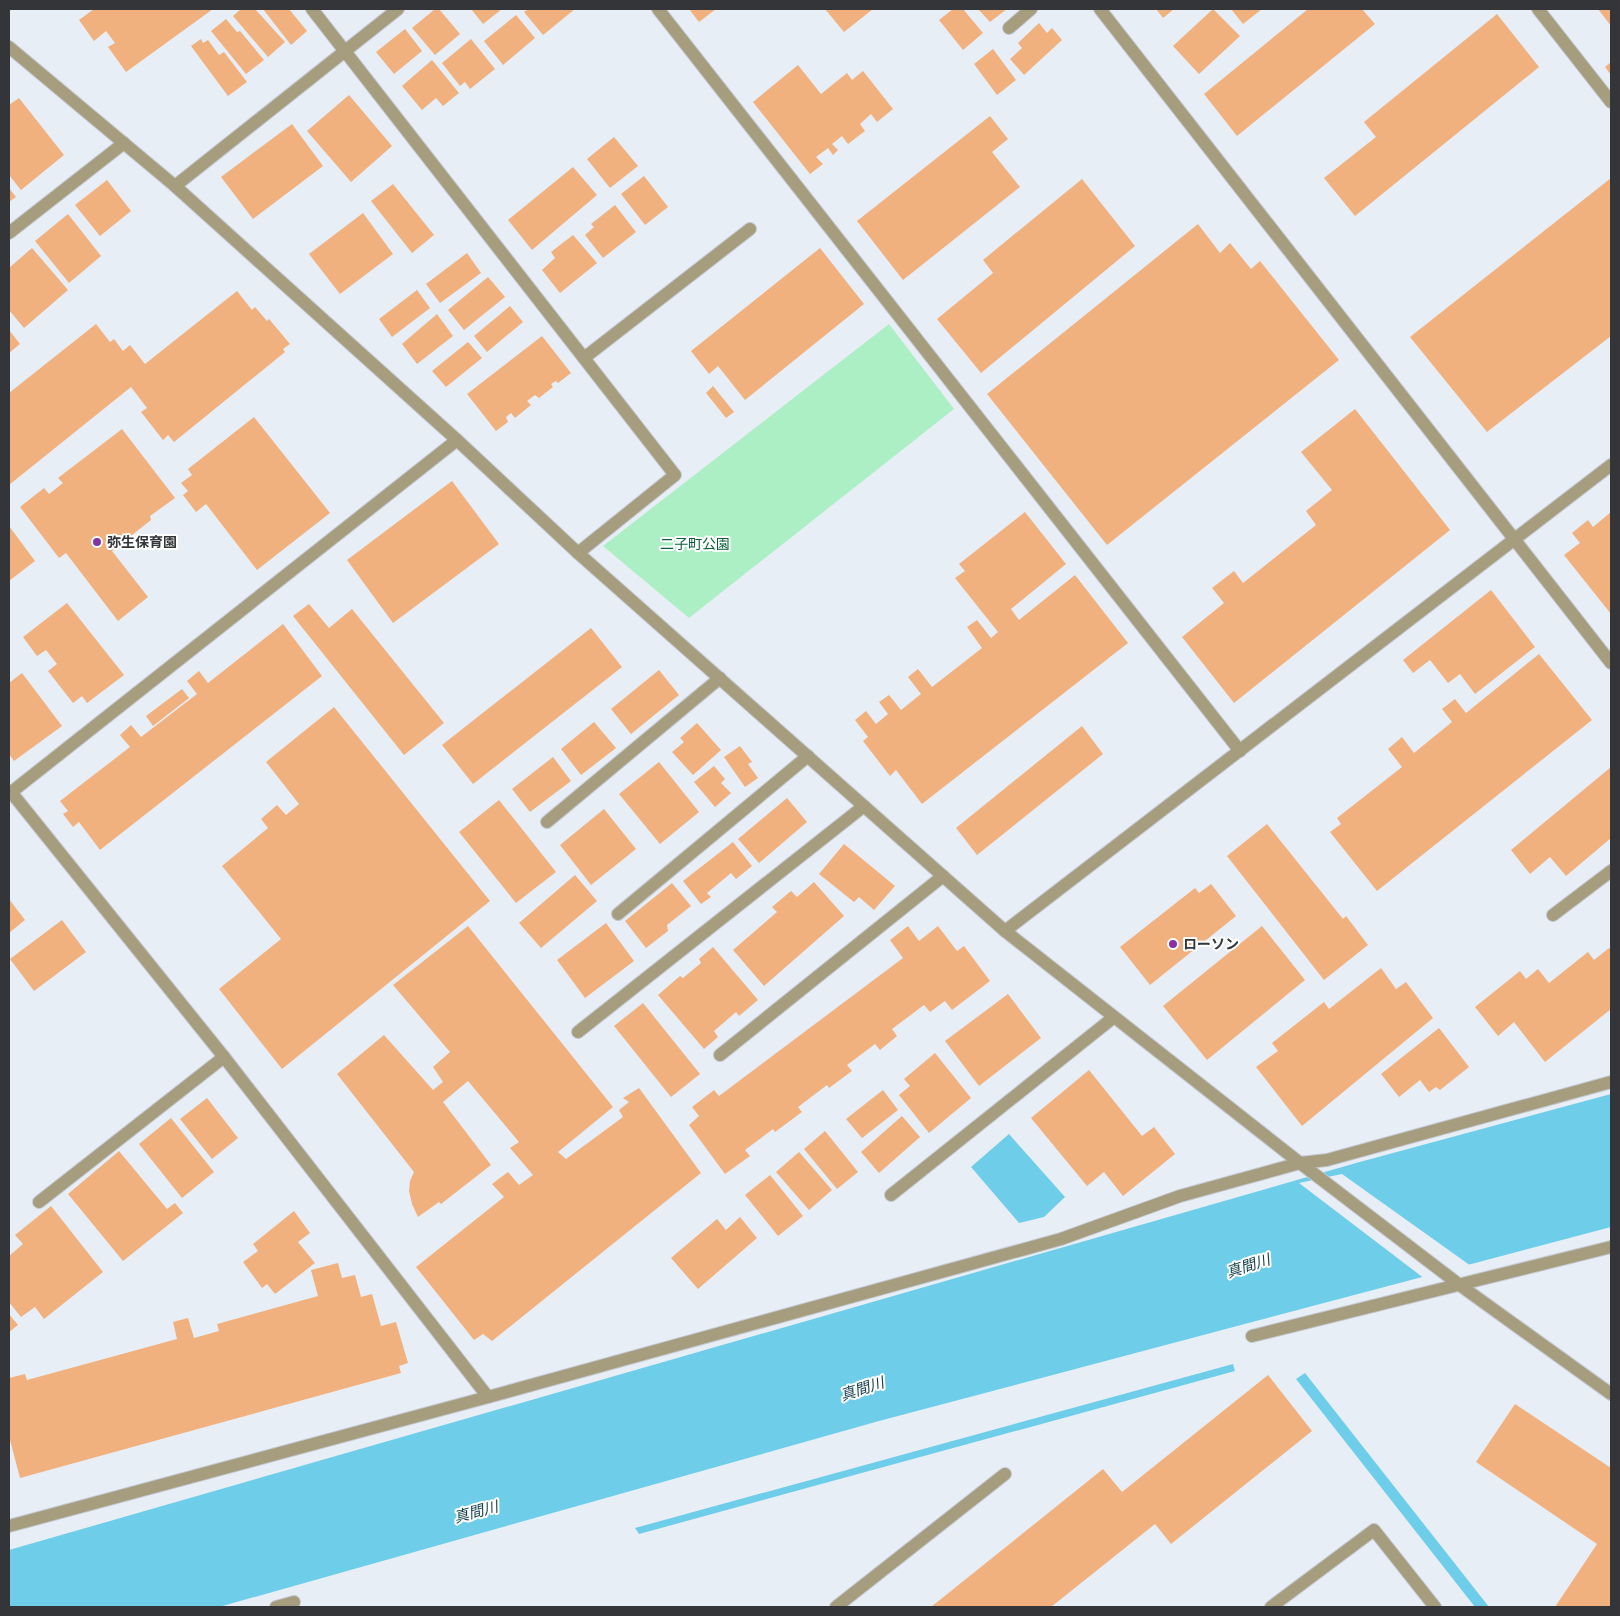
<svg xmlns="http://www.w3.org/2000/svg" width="1620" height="1616" viewBox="0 0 1620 1616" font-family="'Public Sans','Noto Sans JP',sans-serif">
  <rect width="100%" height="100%" fill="#e8eef6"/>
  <path fill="#adefc4" d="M889,324L954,409L689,618L603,546Z"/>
  <g fill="#6ecee9">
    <path d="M1611,1094V1227L879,1421L219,1607H9V1550L1356,1163Z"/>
    <path d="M1009,1134L1065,1197L1044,1217L1019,1223L971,1167Z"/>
    <path d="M1233,1364L1235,1371L639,1534L635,1528Z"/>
    <path d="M1305,1373L1489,1607H1475L1296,1379Z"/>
  </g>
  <path fill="#e8eef6" d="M1342,1174L1471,1266L1425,1279L1299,1183Z"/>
  <g fill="#f0b17f">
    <path d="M94,9H213L126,72L108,47L115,43L106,31L94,41L79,20Z"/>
    <path d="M241,9H255L285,42L268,57L233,16Z"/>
    <path d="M263,9H289L307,31L291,45Z"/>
    <path d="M435,9H439L460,34L435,55L412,28Z"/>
    <path d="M471,9H502L483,24Z"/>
    <path d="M528,9H575L543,35L524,12Z"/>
    <path d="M689,9H716L699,22Z"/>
    <path d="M825,9H873L844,32Z"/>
    <path d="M953,9H963L983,33L963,50L939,20Z"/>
    <path d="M978,9H1007L990,22Z"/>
    <path d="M1156,9H1174L1163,18Z"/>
    <path d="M1213,9L1240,36L1199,74L1173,46Z"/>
    <path d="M1231,9H1262L1243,24Z"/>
    <path d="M1308,9H1362L1375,24L1237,136L1204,94Z"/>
    <path d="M1598,9H1611V26Z"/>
    <path d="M1497,14L1539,67L1355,216L1324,178L1376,137L1364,122Z"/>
    <path d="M516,15L535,38L503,65L484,41Z"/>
    <path d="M226,19L237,32L240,31L264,60L246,74L211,31Z"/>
    <path d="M1039,23L1047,33L1052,28L1062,40L1024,75L1010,59L1022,48L1018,43Z"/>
    <path d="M405,29L422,51L394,74L376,52Z"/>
    <path d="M201,39L203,43L208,40L219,55L224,52L247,82L228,96L191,46Z"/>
    <path d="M471,39L495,69L470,89L465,82L460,86L442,63Z"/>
    <path d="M993,49L1016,80L997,95L974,64Z"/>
    <path d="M432,60L459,93L443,106L436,98L422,110L402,86Z"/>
    <path d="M1611,62V75L1605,67Z"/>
    <path d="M798,65L821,94L847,73L852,80L863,71L893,109L877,122L871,114L860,124L865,131L848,144L842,136L832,144L838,150L833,155L828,148L816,157L823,164L810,174L753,102Z"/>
    <path d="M349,95L392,146L351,182L307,131Z"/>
    <path d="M19,98L64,155L21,190L9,175V105Z"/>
    <path d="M990,116L1008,139L992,152L1020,187L903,280L857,221Z"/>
    <path d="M292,124L323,166L253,219L221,177Z"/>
    <path d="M614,137L638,166L610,188L587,159Z"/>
    <path d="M573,167L597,195L532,250L508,220Z"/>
    <path d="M644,176L668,207L645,225L621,194Z"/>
    <path d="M1611,178V336L1487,432L1410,337Z"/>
    <path d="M1082,179L1135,246L981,373L937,319L993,273L983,260Z"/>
    <path d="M107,180L131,211L100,236L75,205Z"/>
    <path d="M393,184L434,235L412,253L371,201Z"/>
    <path d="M9,188L16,197L9,202Z"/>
    <path d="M615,205L636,232L603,258L585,235L594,227L591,224Z"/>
    <path d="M363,213L393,254L340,294L309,254Z"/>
    <path d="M68,214L101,256L69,283L35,241Z"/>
    <path d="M1198,224L1220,253L1230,243L1251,269L1260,261L1339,360L1107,545L987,394Z"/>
    <path d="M573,235L597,263L560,293L542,270L555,258L551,252Z"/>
    <path d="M32,248L68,290L24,328L9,310V268Z"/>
    <path d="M820,248L864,304L745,400L718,366L709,374L691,351Z"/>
    <path d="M467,253L481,273L440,303L426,284Z"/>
    <path d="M488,277L505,297L464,330L448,310Z"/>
    <path d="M417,290L430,308L392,337L379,319Z"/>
    <path d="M237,291L252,310L255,307L267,321L269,319L290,344L283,349L285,352L174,442L168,435L163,440L141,412L147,408L131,387L9,485V393L96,324L110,342L114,339L123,351L130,345L145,364Z"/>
    <path d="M510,306L523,322L487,352L474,336Z"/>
    <path d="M437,314L453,336L417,364L402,344Z"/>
    <path d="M9,330L20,344L9,353Z"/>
    <path d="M542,336L571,373L558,383L556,381L551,384L553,387L539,398L535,395L527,401L531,405L515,418L511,413L506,417L508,422L496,431L467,394Z"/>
    <path d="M468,342L482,358L446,387L432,371Z"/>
    <path d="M713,386L734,412L726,418L706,393Z"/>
    <path d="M1355,409L1450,530L1234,703L1182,637L1224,603L1212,588L1234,571L1243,583L1316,525L1306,511L1332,490L1301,452Z"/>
    <path d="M254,417L330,513L257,570L206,504L196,512L183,495L188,491L181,483L192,475L188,469Z"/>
    <path d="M122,429L175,498L150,516L151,520L112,551L148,597L118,621L66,553L59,558L20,507L44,488L49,494L63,483L58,478Z"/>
    <path d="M452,481L499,544L393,623L347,560Z"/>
    <path d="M1025,512L1066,564L1011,609L1019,620L1075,575L1128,643L922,804L896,770L890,776L863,741L868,737L855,720L866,711L876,724L888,714L879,702L889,695L901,710L921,694L908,677L918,669L932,687L982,648L967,627L977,620L991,638L998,632L955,578L965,571L959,564Z"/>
    <path d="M1611,512V614L1564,555L1580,543L1572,533L1588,520L1593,527Z"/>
    <path d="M9,526L35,561L9,581Z"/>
    <path d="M1491,590L1535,647L1475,694L1460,674L1448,683L1430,660L1413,673L1403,660Z"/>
    <path d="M67,603L124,675L87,703L82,696L73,703L48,671L57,664L46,650L37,656L23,637Z"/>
    <path d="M309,604L329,628L352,609L444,723L404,755L293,616Z"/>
    <path d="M283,624L322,676L100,850L79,822L73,827L63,814L68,811L60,801L130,747L120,735L131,725L141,737L197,694L187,681L199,671L208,683Z"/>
    <path d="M591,628L622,667L473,784L442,745Z"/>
    <path d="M1539,654L1592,720L1377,891L1330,832L1341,824L1337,818L1402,767L1388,749L1402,737L1414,753L1452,722L1442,709L1455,699L1466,713Z"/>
    <path d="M659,670L679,695L631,734L611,709Z"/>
    <path d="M22,673L62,726L14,761L9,754V683Z"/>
    <path d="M182,689L189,698L153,726L146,716Z"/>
    <path d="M334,707L490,901L282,1069L219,989L281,939L222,866L268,828L261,819L277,805L286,815L299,804L266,762Z"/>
    <path d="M594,722L616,748L581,775L561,749Z"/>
    <path d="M697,723L721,750L693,775L672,752L684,742L680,738Z"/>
    <path d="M1082,726L1103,754L977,855L956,828Z"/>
    <path d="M740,746L752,762L748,764L758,778L745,787L724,757Z"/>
    <path d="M553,757L571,781L530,812L512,789Z"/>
    <path d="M659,762L699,812L660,844L619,794Z"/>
    <path d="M714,766L725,779L721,783L731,793L715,807L694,782Z"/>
    <path d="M1611,767V838L1566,876L1550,857L1530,874L1511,850Z"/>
    <path d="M787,798L807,822L759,863L738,839Z"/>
    <path d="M499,800L556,872L516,903L459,832Z"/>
    <path d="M604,809L636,849L591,885L560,845Z"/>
    <path d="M1267,824L1343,919L1346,916L1368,945L1324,980L1227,856Z"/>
    <path d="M733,842L752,866L736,879L731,873L707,893L711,897L701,904L683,881Z"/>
    <path d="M844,844L895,886L874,910L859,897L854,902L819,874Z"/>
    <path d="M575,875L597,901L541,948L519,923Z"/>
    <path d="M814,882L844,916L764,986L733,950L777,912L772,907L791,891L797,897Z"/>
    <path d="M672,883L691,906L667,925L668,931L646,948L625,921Z"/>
    <path d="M1211,884L1236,916L1150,985L1120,947L1195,888L1199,893Z"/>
    <path d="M9,899L25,920L9,933Z"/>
    <path d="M62,920L86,952L34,991L10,959Z"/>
    <path d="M606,923L634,961L585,998L557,960Z"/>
    <path d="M468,926L613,1107L558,1152L566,1159L623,1117L619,1110L629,1102L623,1098L639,1088L701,1173L492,1341L483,1334L474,1340L416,1267L504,1197L492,1184L508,1172L519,1185L533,1175L510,1148L519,1142L468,1081L443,1102L491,1165L441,1204L439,1202L418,1217L412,1204L409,1191L410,1181L414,1172L337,1074L384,1035L433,1090L443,1082L433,1067L450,1052L393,985Z"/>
    <path d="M908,926L919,941L938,926L957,951L964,946L990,981L952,1010L945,1001L930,1012L924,1005L892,1029L897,1036L880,1050L875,1044L847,1065L852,1071L829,1088L827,1085L798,1107L802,1112L775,1132L773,1129L745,1150L750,1156L725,1174L689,1125L699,1116L692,1107L714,1090L719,1096L903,958L890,940Z"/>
    <path d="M1262,926L1305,980L1207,1060L1163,1006Z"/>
    <path d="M713,947L758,1000L739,1016L736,1012L714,1031L718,1037L704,1049L658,995L680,976L683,978L701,963L699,959Z"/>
    <path d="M1609,948L1611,950V1009L1545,1062L1514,1022L1498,1036L1475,1007L1520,971L1526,979L1538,969L1549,983L1588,952L1594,960Z"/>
    <path d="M1381,968L1396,989L1406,982L1433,1018L1302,1126L1256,1067L1278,1051L1272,1043L1324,1002L1329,1009Z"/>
    <path d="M1008,994L1041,1038L979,1086L945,1041Z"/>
    <path d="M643,1003L700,1074L671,1097L614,1026Z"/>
    <path d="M1439,1028L1469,1067L1440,1090L1436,1087L1429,1092L1420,1080L1399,1097L1381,1074Z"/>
    <path d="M935,1053L971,1098L929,1133L899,1095L910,1086L904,1079Z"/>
    <path d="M1089,1070L1142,1136L1154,1127L1175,1154L1123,1196L1104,1172L1087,1186L1031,1118Z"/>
    <path d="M883,1090L898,1110L862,1138L846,1119Z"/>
    <path d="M207,1098L238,1138L212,1159L180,1119Z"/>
    <path d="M902,1116L920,1137L879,1173L861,1152Z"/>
    <path d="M171,1118L214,1172L182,1198L139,1144Z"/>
    <path d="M825,1131L858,1172L837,1189L804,1149Z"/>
    <path d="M119,1151L167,1209L175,1203L183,1213L123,1261L68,1194Z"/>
    <path d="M799,1152L832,1190L809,1210L776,1172Z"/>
    <path d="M770,1175L803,1216L778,1236L745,1195Z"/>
    <path d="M51,1206L103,1272L44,1319L35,1307L21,1317L9,1302V1256L23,1244L15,1235Z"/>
    <path d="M294,1211L310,1233L298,1242L315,1263L275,1294L267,1284L262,1288L243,1262L258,1251L253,1244Z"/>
    <path d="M740,1217L757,1238L698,1289L671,1258L717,1219L726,1230Z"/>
    <path d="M338,1263L342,1278L355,1275L361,1297L372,1294L381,1326L396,1322L408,1363L399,1366L401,1373L20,1478L9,1436V1378L25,1374L27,1380L177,1339L173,1322L188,1318L194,1338L219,1331L217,1324L318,1296L311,1270Z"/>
    <path d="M9,1314L18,1325L9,1332Z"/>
    <path d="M1268,1375L1312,1431L1171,1544L1155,1524L1051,1607H931L1103,1469L1122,1492Z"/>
    <path d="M1515,1404L1611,1468V1607H1555L1597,1544L1476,1462Z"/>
  </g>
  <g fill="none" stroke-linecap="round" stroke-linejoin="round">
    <defs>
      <g id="lane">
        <path d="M312,9L675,475L578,553"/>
        <path d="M658,9L1240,751"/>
        <path d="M1538,9L1611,102"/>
        <path d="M1009,28L1031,9"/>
        <path d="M584,358L750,229"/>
        <path d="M547,822L720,678"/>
        <path d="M618,914L808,756"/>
        <path d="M578,1032L864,806"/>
        <path d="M720,1055L943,876"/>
        <path d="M891,1195L1114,1017"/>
        <path d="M39,1202L224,1057"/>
        <path d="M836,1607L1005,1474"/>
        <path d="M1271,1607L1374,1530L1435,1607"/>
      </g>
      <g id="street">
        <path d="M1100,9L1611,663"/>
        <path d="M9,47L175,186L457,440L578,553L1005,931L1300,1163L1461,1286L1611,1394"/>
        <path d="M175,186L398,9"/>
        <path d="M9,233L124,143"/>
        <path d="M11,792L224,1057L488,1397"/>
        <path d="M9,794L457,440"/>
        <path d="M1553,915L1611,871"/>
        <path d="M1005,931L1611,465"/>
        <path d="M1252,1336L1611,1247"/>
        <path d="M9,1526L488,1397L1061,1239L1180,1196L1300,1163L1327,1160L1611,1082"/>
        <path d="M276,1607L294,1602"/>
      </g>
    </defs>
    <use href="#lane" stroke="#c4c9d0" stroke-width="14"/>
    <use href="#street" stroke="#c4c9d0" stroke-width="14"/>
    <use href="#lane" stroke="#a59d7e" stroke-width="12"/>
    <use href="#street" stroke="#a59d7e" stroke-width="12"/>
  </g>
  <g fill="#8734a3" stroke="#fff" stroke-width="2">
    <circle cx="97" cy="542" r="5"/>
    <circle cx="1173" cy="944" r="5"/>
  </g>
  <g text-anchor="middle" stroke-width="4" stroke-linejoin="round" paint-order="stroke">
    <g font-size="14" font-weight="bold" fill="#333539" stroke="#fff" text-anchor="start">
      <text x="107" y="547">弥生保育園</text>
      <text x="1183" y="949">ローソン</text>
    </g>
    <g font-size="14" fill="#076037" stroke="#fff">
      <text x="695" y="549">二子町公園</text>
    </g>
    <g font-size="15" font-style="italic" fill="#103d49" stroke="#fff">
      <text transform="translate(1248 1266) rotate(-18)" y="5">真間川</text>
      <text transform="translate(862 1389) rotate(-18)" y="5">真間川</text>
      <text transform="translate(476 1512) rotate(-15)" y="5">真間川</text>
    </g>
  </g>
  <rect width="1620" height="1616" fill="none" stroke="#333539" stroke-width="20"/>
</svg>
